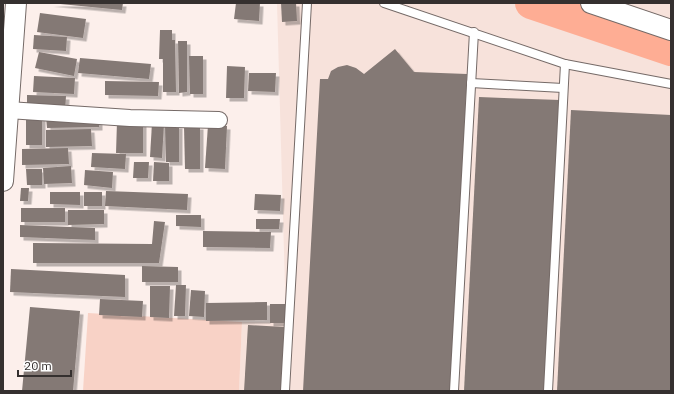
<svg xmlns="http://www.w3.org/2000/svg" width="674" height="394" viewBox="0 0 674 394" font-family="'IBM Plex Sans',sans-serif">
  <defs>
    <filter id="shadow"><feDropShadow dx="3.5" dy="3.5" stdDeviation="0" flood-color="#0004"/></filter>
  </defs>
  <rect width="100%" height="100%" fill="#fcefeb"/>
  <path fill="#f7e2db" d="M277,3H671V391H239L242,322L286,323Z"/>
  <path fill="#f8d2c6" d="M88,313L242,322L239,391H83Z"/>
  <g fill="none" stroke-linecap="round" stroke-linejoin="round">
    <path stroke="#fead94" stroke-width="32" d="M531,3L671,50"/>
  </g>
  <g fill="#847975" filter="url(#shadow)">
    <path d="M50,3H123L122,10Z"/>
    <path d="M236,3H260L259,21L234,19Z"/>
    <path d="M281,3H296L297,21L282,22Z"/>
    <path d="M40,13L86,19L83,38L37,32Z"/>
    <path d="M160,30H172V40H175L176,92H163V59H159Z"/>
    <path d="M34,35L67,37L66,51L33,49Z"/>
    <path d="M178,41H187V92L179,93Z"/>
    <path d="M395,49L414,72L467,74L451,391H303L320,79H328L331,71L338,67L347,65L356,68L364,74Z"/>
    <path d="M39,52L77,59L74,76L35,68Z"/>
    <path d="M189,56H203V94H190Z"/>
    <path d="M80,58L151,64L149,79L78,73Z"/>
    <path d="M227,66L245,67L244,98H226Z"/>
    <path d="M249,73H276L275,92L248,91Z"/>
    <path d="M34,76L75,78L74,94L33,92Z"/>
    <path d="M105,81L159,82L158,96L105,95Z"/>
    <path d="M27,95L66,96L65,111H27Z"/>
    <path d="M479,97L560,100L545,391H464Z"/>
    <path d="M571,110L671,115V391H557Z"/>
    <rect x="26" y="116" width="16" height="29"/>
    <path d="M46,117H99V127L47,128Z"/>
    <path d="M117,122H143V153H116Z"/>
    <path d="M152,123L164,124L162,158L150,157Z"/>
    <path d="M165,125H179V162H166Z"/>
    <path d="M208,125L227,126L225,169L205,168Z"/>
    <path d="M184,126H200V169H185Z"/>
    <path d="M91,129L92,146L46,147V130Z"/>
    <path d="M68,148L69,164L22,165V149Z"/>
    <path d="M92,153L126,154L125,169L91,167Z"/>
    <path d="M134,162H149L148,178H133Z"/>
    <path d="M154,162L169,163V181H153Z"/>
    <path d="M71,166L72,183L44,184L43,168Z"/>
    <path d="M26,169H42V185H27Z"/>
    <path d="M85,170L113,172L112,188L84,185Z"/>
    <path d="M21,188H29L28,201H20Z"/>
    <path d="M106,191L188,194L187,210L105,206Z"/>
    <path d="M50,192H80V205L50,204Z"/>
    <rect x="84" y="192" width="18" height="14"/>
    <path d="M255,194L281,195L280,211L254,210Z"/>
    <rect x="21" y="208" width="44" height="14"/>
    <path d="M68,210H104V224L68,225Z"/>
    <path d="M176,215H201V227L176,226Z"/>
    <path d="M256,219H280L279,229H256Z"/>
    <path d="M154,221L165,222L159,263H33V243L152,244Z"/>
    <path d="M20,225L95,228V240L20,237Z"/>
    <path d="M203,231L271,232L270,248L203,247Z"/>
    <path d="M142,266L178,267V282H142Z"/>
    <path d="M11,269L125,275V297L10,292Z"/>
    <path d="M176,285H186L185,316H174Z"/>
    <path d="M150,286H170L169,318L150,317Z"/>
    <path d="M191,290L205,291L204,317L189,316Z"/>
    <path d="M100,299L143,301L142,317L99,315Z"/>
    <path d="M267,302V320L206,321V303Z"/>
    <rect x="270" y="304" width="15" height="19"/>
    <path d="M30,307L80,311L73,391H22Z"/>
    <path d="M248,325L284,327L281,391H244Z"/>
  </g>
  <g fill="none" stroke-linecap="round" stroke-linejoin="round">
    <defs>
      <g id="service">
        <path d="M384,3L565,64L671,84"/>
        <path d="M471,83L563,88"/>
        <path d="M285,391L307,3"/>
        <path d="M454,391L474,32"/>
        <path d="M548,391L565,64"/>
      </g>
      <path id="minor" d="M8,110L130,118L219,120"/>
      <g id="tertiary">
        <path d="M591,3L671,30"/>
        <path d="M3,181L16,3"/>
      </g>
    </defs>
    <use href="#service" stroke="#756a67" stroke-width="10"/>
    <use href="#minor" stroke="#756a67" stroke-width="18"/>
    <use href="#tertiary" stroke="#756a67" stroke-width="22"/>
    <use href="#service" stroke="#fff" stroke-width="8"/>
    <use href="#minor" stroke="#fff" stroke-width="16"/>
    <use href="#tertiary" stroke="#fff" stroke-width="20"/>
  </g>
  <rect width="674" height="394" fill="none" stroke="#35302f" stroke-width="8"/>
  <path d="M18 370v6h53v-6" fill="none" stroke="#35302f" stroke-width="2"/>
  <text x="24" y="370" font-size="12" fill="#35302f" stroke="#ffffff" stroke-width="3" paint-order="stroke">20 m</text>
</svg>
